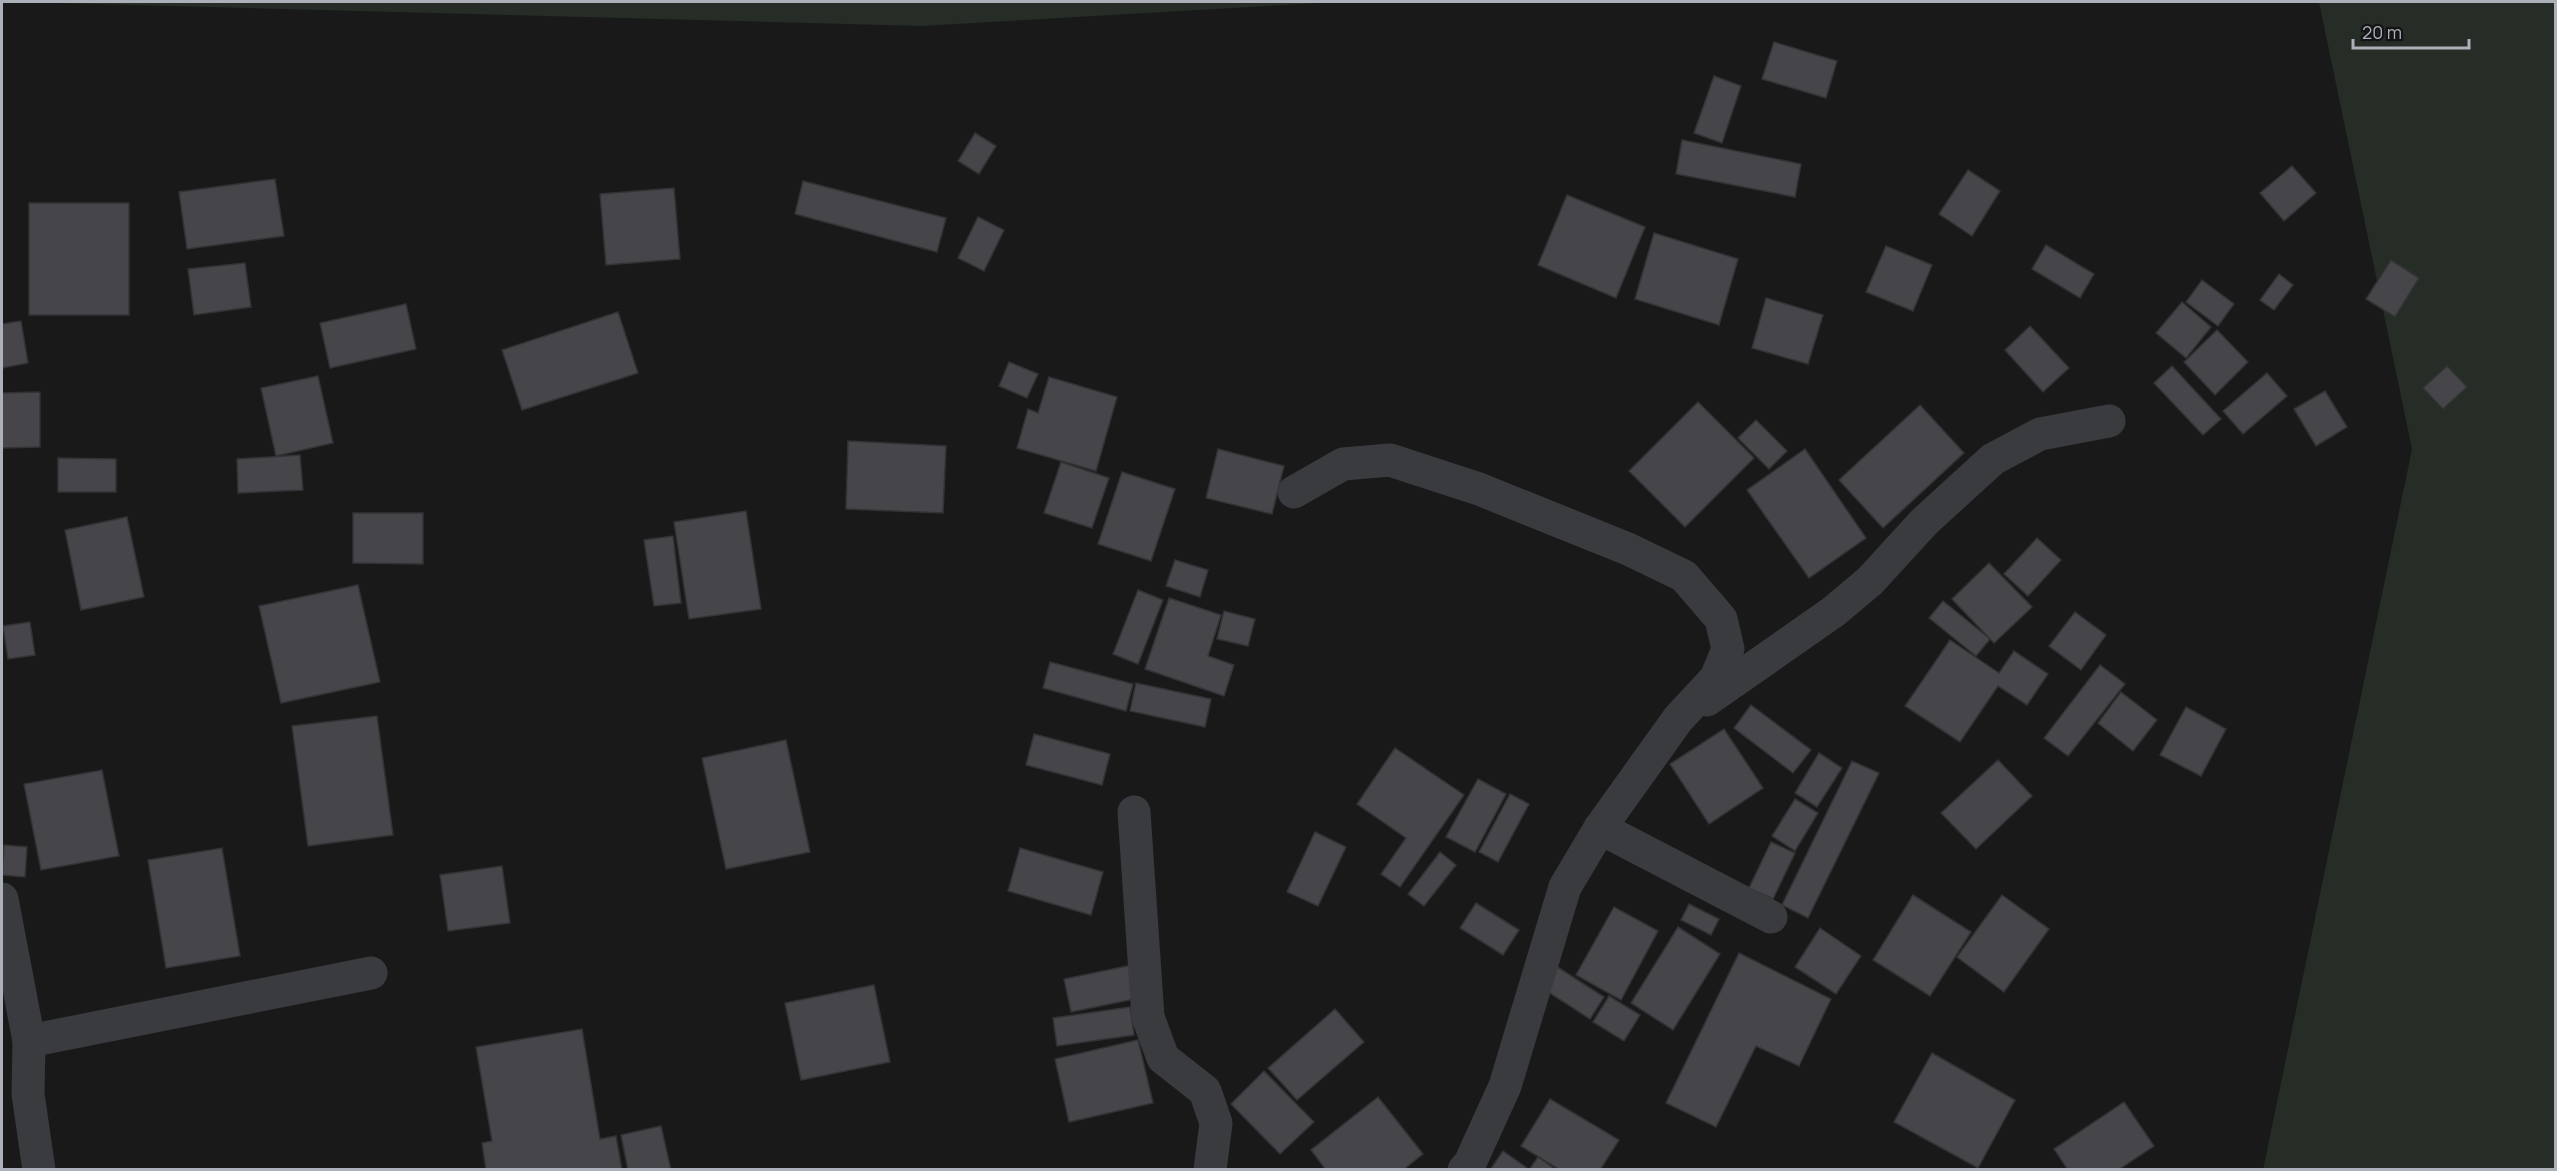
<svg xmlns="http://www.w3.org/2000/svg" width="2557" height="1171" viewBox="0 0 2557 1171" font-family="Manrope,sans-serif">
  <rect width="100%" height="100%" fill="#19191a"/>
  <g fill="#252d26">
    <path d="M21,2H1335L921,26Z"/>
    <path d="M2319,2H2555V1169L2263,1170L2412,449Z"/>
  </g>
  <g fill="#46464a" stroke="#333336" stroke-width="1.5">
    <path d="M1774,42L1837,61L1826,98L1762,79Z"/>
    <path d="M1714,76L1741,86L1722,143L1694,133Z"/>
    <path d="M975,133L996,146L979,174L958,161Z"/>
    <path d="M1682,140L1801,164L1795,197L1676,174Z"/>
    <path d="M2292,166L2316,193L2284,221L2260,193Z"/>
    <path d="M1968,170L2000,191L1972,236L1939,214Z"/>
    <path d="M275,179L284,236L187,249L179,192Z"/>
    <path d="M803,181L946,218L937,252L795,214Z"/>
    <path d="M674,188L680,259L606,265L600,194Z"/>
    <path d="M1567,195L1645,227L1616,298L1538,265Z"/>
    <rect x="29" y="203" width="100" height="112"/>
    <path d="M978,217L1004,230L984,271L958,258Z"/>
    <path d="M1654,233L1738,259L1719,325L1635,299Z"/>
    <path d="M2046,245L2094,274L2080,298L2032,269Z"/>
    <path d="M1886,246L1932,265L1913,311L1866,292Z"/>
    <path d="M2391,260L2419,278L2395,317L2366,299Z"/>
    <path d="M245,263L251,307L194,315L188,269Z"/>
    <path d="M2279,274L2293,285L2274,310L2260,300Z"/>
    <path d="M2202,280L2234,304L2218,326L2186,302Z"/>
    <path d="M1766,298L1823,315L1808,364L1752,348Z"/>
    <path d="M2182,302L2211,327L2186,358L2156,333Z"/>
    <path d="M406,304L416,349L330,368L320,323Z"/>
    <path d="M618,312L638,373L522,410L502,350Z"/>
    <path d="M21,321L28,363L2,368V324Z"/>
    <path d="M2030,326L2069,368L2043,392L2005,350Z"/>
    <path d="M2217,330L2248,362L2215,395L2184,362Z"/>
    <path d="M1009,362L1038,374L1027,398L999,386Z"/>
    <path d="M2172,366L2221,419L2203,435L2154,383Z"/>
    <path d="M2447,366L2467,387L2443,409L2423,388Z"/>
    <path d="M2267,373L2287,396L2243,434L2223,411Z"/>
    <path d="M318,376L333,443L276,456L261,388Z"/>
    <path d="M1049,377L1117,397L1096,471L1017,448L1028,409L1038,413Z"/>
    <path d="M2325,391L2347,427L2316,446L2294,409Z"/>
    <path d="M40,392V447L2,448V393Z"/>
    <path d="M1698,402L1754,458L1685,527L1629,471Z"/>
    <path d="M1920,405L1964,453L1883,528L1839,480Z"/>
    <path d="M1756,420L1787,451L1769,469L1738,438Z"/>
    <path d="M848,441L946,446L943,513L846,509Z"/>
    <path d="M1218,449L1284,466L1272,514L1206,498Z"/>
    <path d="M1805,449L1866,538L1809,578L1747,490Z"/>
    <path d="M300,455L303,490L238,493L237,459Z"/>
    <path d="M58,458L116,459V492H58Z"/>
    <path d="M1061,462L1109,478L1092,528L1044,513Z"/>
    <path d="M1122,472L1175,489L1151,561L1098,544Z"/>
    <path d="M746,511L761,609L689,619L674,522Z"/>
    <path d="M353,513H423V564L353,563Z"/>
    <path d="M127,517L144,597L81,610L65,530Z"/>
    <path d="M673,536L681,603L654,606L644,540Z"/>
    <path d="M2037,538L2061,560L2028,596L2004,574Z"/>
    <path d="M1175,560L1208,570L1200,597L1166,586Z"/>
    <path d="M1989,563L2032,607L1994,643L1952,599Z"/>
    <path d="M358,585L380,682L281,703L259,606Z"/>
    <path d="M1138,590L1163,600L1138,664L1113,654Z"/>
    <path d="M1169,598L1221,615L1208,656L1234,665L1224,696L1145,669Z"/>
    <path d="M1943,601L1990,639L1976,656L1929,618Z"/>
    <path d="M1224,611L1255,619L1248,646L1217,639Z"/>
    <path d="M2075,612L2106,635L2081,670L2049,646Z"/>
    <path d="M30,622L35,655L8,659L3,626Z"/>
    <path d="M1950,640L1999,673L2014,651L2048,674L2027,705L1998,686L1960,742L1905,706Z"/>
    <path d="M1050,662L1133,684L1126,711L1043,688Z"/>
    <path d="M2100,665L2125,684L2068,756L2044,738Z"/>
    <path d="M1136,683L1211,699L1205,727L1130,711Z"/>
    <path d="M2121,692L2157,720L2133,751L2098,723Z"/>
    <path d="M1751,705L1811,750L1793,773L1734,728Z"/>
    <path d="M2186,707L2226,729L2201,776L2160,755Z"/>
    <path d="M377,716L393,835L308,846L292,726Z"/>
    <path d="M1724,729L1763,788L1709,824L1670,764Z"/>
    <path d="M1034,734L1110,754L1102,785L1026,765Z"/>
    <path d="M786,740L810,852L726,869L702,758Z"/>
    <path d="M1395,748L1464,795L1400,887L1381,874L1406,838L1357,804Z"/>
    <path d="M1819,753L1842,768L1817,807L1795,793Z"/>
    <path d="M1998,760L2032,796L1976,849L1941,813Z"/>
    <path d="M1852,761L1879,773L1808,918L1782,905Z"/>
    <path d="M102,770L119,856L41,870L24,784Z"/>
    <path d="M1478,779L1506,794L1475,852L1446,837Z"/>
    <path d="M1510,794L1529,804L1498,862L1479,852Z"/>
    <path d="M1795,799L1818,813L1795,851L1772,836Z"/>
    <path d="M1315,832L1346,847L1318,906L1287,892Z"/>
    <path d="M1771,842L1795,853L1773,899L1749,888Z"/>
    <path d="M4,845L27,847L25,877L2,875Z"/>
    <path d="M222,848L240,956L166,968L148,860Z"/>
    <path d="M1020,848L1103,872L1091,915L1008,891Z"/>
    <path d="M1440,852L1456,865L1424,906L1408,894Z"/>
    <path d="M502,866L510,923L448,931L440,875Z"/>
    <path d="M1913,895L1971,932L1930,996L1873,960Z"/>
    <path d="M2002,895L2049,929L2004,992L1957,957Z"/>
    <path d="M1476,903L1519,930L1503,955L1460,928Z"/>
    <path d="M1689,904L1719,919L1711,935L1681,920Z"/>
    <path d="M1614,907L1658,931L1621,1000L1576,975Z"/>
    <path d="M1678,927L1720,954L1673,1030L1631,1003Z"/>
    <path d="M1820,928L1861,956L1836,994L1795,967Z"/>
    <path d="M1739,953L1831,999L1799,1066L1756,1046L1716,1127L1666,1103Z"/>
    <path d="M1147,962L1154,995L1071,1012L1064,979Z"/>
    <path d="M1556,966L1604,997L1590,1019L1542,988Z"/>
    <path d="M874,985L890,1062L801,1080L785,1003Z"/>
    <path d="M1609,996L1640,1015L1624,1041L1593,1022Z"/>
    <path d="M1130,1007L1134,1035L1057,1046L1053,1018Z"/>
    <path d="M1335,1009L1364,1042L1297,1100L1268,1068Z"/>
    <path d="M582,1029L600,1139L616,1136L622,1170H486L482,1143L492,1141L476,1047Z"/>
    <path d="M1138,1040L1153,1103L1069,1122L1055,1059Z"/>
    <path d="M1932,1053L2015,1100L1978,1168L1894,1122Z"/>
    <path d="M1264,1071L1314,1122L1280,1154L1231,1104Z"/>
    <path d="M1378,1097L1423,1154L1403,1170H1326L1311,1150Z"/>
    <path d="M1550,1099L1619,1140L1600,1170H1560L1521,1146Z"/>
    <path d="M2124,1102L2154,1146L2118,1170H2068L2054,1149Z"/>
    <path d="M661,1126L671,1170H628L621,1135Z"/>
    <path d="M1503,1151L1527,1168L1526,1170H1490Z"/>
    <path d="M1538,1157L1556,1170H1529Z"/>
  </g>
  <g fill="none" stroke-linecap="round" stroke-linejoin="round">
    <g stroke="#3a3b3f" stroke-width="33">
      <path d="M1294,492L1343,464L1390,460L1479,489L1628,549L1684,576L1721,619L1728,649L1716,678L1678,719L1600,828L1565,887L1505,1086L1470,1163L1464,1170"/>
      <path d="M1707,700L1833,612L1870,581L1924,522L1993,459L2040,434L2109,421"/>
      <path d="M1134,812L1148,1017L1163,1058L1205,1091L1216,1123L1210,1170"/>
      <path d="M1600,828L1771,917"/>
      <path d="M2,899L29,1041"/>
      <path d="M39,1170L28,1094L29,1041L371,973"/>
    </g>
  </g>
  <rect width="2557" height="1171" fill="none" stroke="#acb0b9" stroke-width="6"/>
  <path d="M2353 39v9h116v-9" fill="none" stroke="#acb0b9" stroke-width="3"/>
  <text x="2362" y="39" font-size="18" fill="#acb0b9" stroke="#141416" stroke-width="4.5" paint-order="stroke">20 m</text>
</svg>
